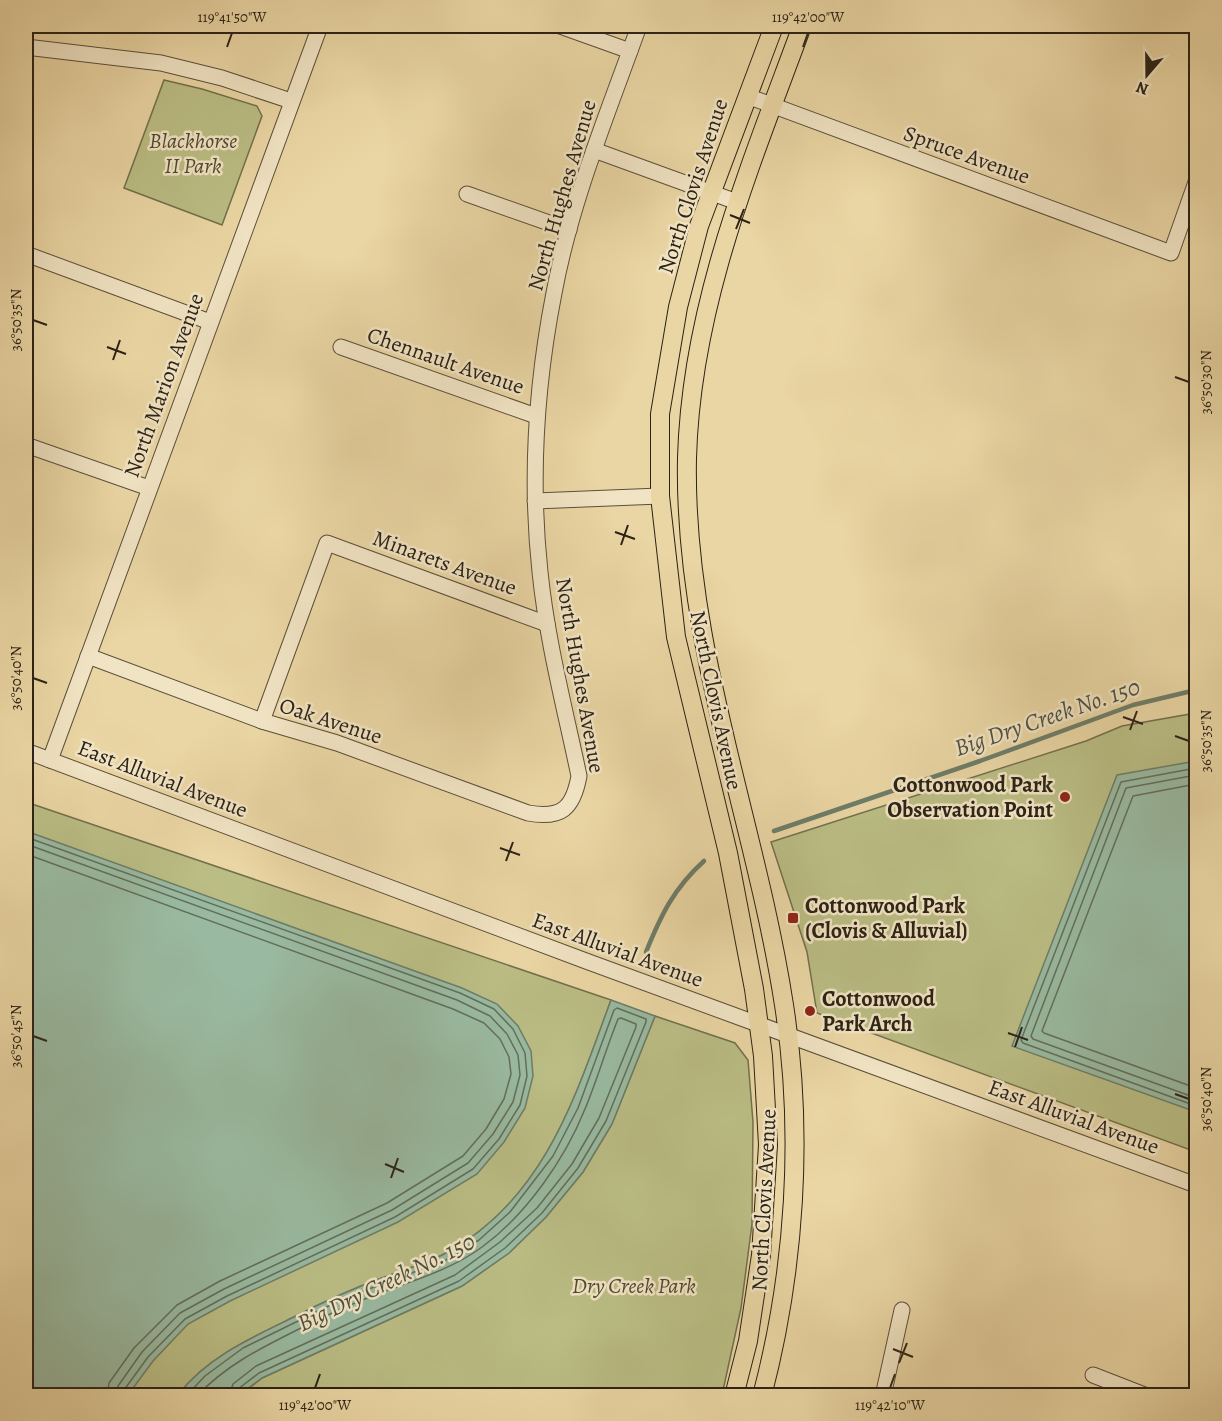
<svg xmlns="http://www.w3.org/2000/svg" width="1222" height="1421" viewBox="0 0 1222 1421" font-family="Alegreya,serif">
  <rect width="100%" height="100%" fill="#ead6a4"/>
  <filter id="stains"><feTurbulence type="fractalNoise" baseFrequency=".00333" numOctaves="4"/><feColorMatrix values="0 0 0 0 .2 0 0 0 0 .09 0 0 0 0 .02 0 0 0 .5 -.17"/></filter>
  <radialGradient id="worn" r=".72"><stop offset=".6" stop-color="#630" stop-opacity="0"/><stop offset="1" stop-color="#630" stop-opacity=".3"/></radialGradient>
  <g fill="#babd84" stroke="#72704d" stroke-width="1.5">
    <path d="M164,80L202,89L257,106L262,116L222,225L124,188Z"/>
    <path d="M1196,713V1152L817,1013L807,952L771,842L1086,741L1122,726Z"/>
    <path d="M26,802L611,1000C575,1098 544,1200 446,1253C426,1264 403,1270 382,1278C352,1289 323,1302 294,1317C253,1337 207,1357 178,1395L26,1396Z"/>
    <path d="M655,1016L735,1043L748,1060L753,1122L752,1224L741,1308L722,1395L239,1396L262,1378L462,1286L509,1253L546,1217L583,1172L612,1124Z"/>
  </g>
  <g fill="#99baa1" stroke="#6d7d69" stroke-width="1.5">
    <path d="M1196,761V1112L1012,1046L1117,775Z"/>
    <path d="M26,831L462,988L497,1004L518,1026L531,1051L533,1076L525,1108L504,1142L477,1174L398,1222L230,1301L188,1324L153,1361L128,1395H26Z"/>
    <path d="M611,1000L655,1016L612,1124L583,1172L546,1217L509,1253L462,1286L262,1378L239,1395H178C207,1357 253,1337 294,1317C323,1302 352,1289 382,1278C403,1270 426,1264 446,1253C544,1200 575,1098 611,1000Z"/>
  </g>
  <g fill="none" stroke-linecap="round" stroke-linejoin="round">
    <g stroke="#626e5c" stroke-width="1.5">
      <path d="M1196,768L1121,782L1021,1040L1023,1043L1196,1106"/>
      <path d="M1196,775L1126,788L1031,1036L1033,1039L1196,1098"/>
      <path d="M1196,784L1133,796L1042,1031L1044,1033L1196,1088"/>
      <path d="M26,837L460,993L494,1009L513,1029L525,1053L527,1076L520,1105L499,1139L473,1169L395,1217L227,1296L185,1319L148,1357L124,1390L123,1396"/>
      <path d="M26,844L457,1000L490,1016L507,1034L518,1055L520,1075L513,1102L493,1134L468,1163L392,1210L224,1289L180,1313L142,1352L118,1386L116,1396"/>
      <path d="M26,854L453,1009L484,1023L500,1039L509,1057L511,1074L504,1099L486,1129L463,1156L387,1203L220,1281L177,1305L134,1348L109,1383L107,1396"/>
      <path d="M186,1396L205,1376L243,1348L345,1298L446,1260L479,1240L510,1212L553,1156L578,1108L614,1010L617,1008L646,1019V1022L606,1121L578,1168L542,1213L505,1248L459,1281L259,1373L238,1389L236,1396"/>
      <path d="M197,1396C225,1366 259,1349 295,1331C323,1317 350,1304 378,1294C414,1280 451,1270 482,1247C526,1215 565,1159 585,1109C597,1080 606,1049 618,1019L621,1018L636,1024V1027L599,1118L572,1164L537,1208L500,1242L455,1275L256,1366L233,1384L229,1396"/>
    </g>
    <g stroke="#6d7d69" stroke-width="4.5">
      <path d="M774,831L980,761L1133,705L1196,690"/>
      <path d="M646,952C661,915 674,888 704,861"/>
    </g>
    <defs>
      <g id="minor">
        <path d="M560,26L630,51"/>
        <path d="M26,47L161,63L222,78L291,101"/>
        <path d="M747,96L1171,253L1196,182"/>
        <path d="M594,150L737,202"/>
        <path d="M467,194L569,230"/>
        <path d="M26,254L210,322"/>
        <path d="M341,347L536,416"/>
        <path d="M26,445L149,488"/>
        <path d="M535,501L660,496"/>
        <path d="M88,656L262,721L337,743L528,813C561,819 573,809 579,776C565,709 547,641 540,572C530,479 536,385 554,293C571,201 608,113 639,26"/>
        <path d="M262,721L327,543L547,624"/>
        <path d="M26,751L586,961L1196,1185"/>
        <path d="M50,760L320,26"/>
        <path d="M1093,1375L1147,1396"/>
        <path d="M883,1396L902,1310"/>
      </g>
      <g id="major">
        <path d="M734,1396L748,1341L761,1255L768,1145L763,1056L754,989L728,853L676,637L660,496V414L678,307L699,226L774,26"/>
        <path d="M762,1396C795,1270 804,1133 784,1005C756,822 683,645 687,458C691,306 750,167 802,26"/>
      </g>
    </defs>
    <use href="#minor" stroke="#5b4f3a" stroke-width="17"/>
    <use href="#major" stroke="#2b2216" stroke-width="20"/>
    <use href="#minor" stroke="#f1e4c4" stroke-width="15"/>
    <use href="#major" stroke="#ead6a4" stroke-width="18"/>
  </g>
  <path fill="none" stroke="#2b2216" stroke-width="2" d="M227,47L232,33M803,47L808,33M730,215L750,223M736,229L744,209M33,320L47,325M107,347L126,354M113,360L120,340M1175,377L1189,382M615,532L635,539M621,545L628,525M33,678L47,683M1123,717L1143,724M1130,730L1137,711M1175,736L1189,741M500,848L520,855M506,861L513,842M1008,1033L1028,1040M33,1036L47,1041M1015,1047L1022,1027M1175,1094L1189,1099M385,1164L404,1172M391,1178L398,1158M893,1349L913,1357M899,1363L907,1343M315,1388L320,1374M890,1388L895,1374"/>
  <g fill="#8f2418" stroke="#f1e4c4" stroke-width="2">
    <circle cx="1065" cy="797" r="6"/>
    <rect x="787" y="912" width="12" height="12" rx="3"/>
    <circle cx="810" cy="1011" r="6"/>
  </g>
  <g text-anchor="middle" stroke-width="5" stroke-linejoin="round" paint-order="stroke">
    <g font-size="22" font-style="italic" fill="#4f4932" stroke="#f1e4c4">
      <text x="193" y="148">Blackhorse<tspan x="193" dy="25">II Park</tspan></text>
      <text x="634" y="1293">Dry Creek Park</text>
    </g>
    <g font-size="22" fill="#2b2216" stroke="#f1e4c4">
      <text transform="translate(967 154) rotate(20)" y="8">Spruce Avenue</text>
      <text transform="translate(692 186) rotate(-72)" y="8">North Clovis Avenue</text>
      <text transform="translate(561 195) rotate(-74)" y="8">North Hughes Avenue</text>
      <text transform="translate(446 360) rotate(19)" y="8">Chennault Avenue</text>
      <text transform="translate(163 385) rotate(-70)" y="8">North Marion Avenue</text>
      <text transform="translate(445 562) rotate(20)" y="8">Minarets Avenue</text>
      <text transform="translate(581 675) rotate(80)" y="8">North Hughes Avenue</text>
      <text transform="translate(717 700) rotate(78)" y="8">North Clovis Avenue</text>
      <text transform="translate(331 720) rotate(18)" y="8">Oak Avenue</text>
      <text transform="translate(163 778) rotate(21)" y="8">East Alluvial Avenue</text>
      <text transform="translate(618 949) rotate(20)" y="8">East Alluvial Avenue</text>
      <text transform="translate(1074 1116) rotate(20)" y="8">East Alluvial Avenue</text>
      <text transform="translate(763 1200) rotate(-87)" y="8">North Clovis Avenue</text>
    </g>
    <g font-size="22" font-weight="bold" fill="#2b2216" stroke="#f1e4c4" text-anchor="start">
      <text x="1053" y="792" text-anchor="end">Cottonwood Park<tspan x="1053" dy="25">Observation Point</tspan></text>
      <text x="805" y="913">Cottonwood Park<tspan x="805" dy="25">(Clovis &amp; Alluvial)</tspan></text>
      <text x="822" y="1006">Cottonwood<tspan x="822" dy="25">Park Arch</tspan></text>
    </g>
    <g font-size="24" font-style="italic" fill="#4c5040" stroke="#f1e4c4">
      <text transform="translate(1047 717) rotate(-19)" y="8">Big Dry Creek No. 150</text>
      <text transform="translate(386 1282) rotate(-26)" y="8">Big Dry Creek No. 150</text>
    </g>
  </g>
  <rect width="1222" height="1421" fill="none" stroke="#ead6a4" stroke-width="66"/>
  <g transform="translate(1147 75) rotate(200)" stroke="#f1e4c4" stroke-width="4.5" paint-order="stroke">
  <path d="M0-4.5L10 22L0 15L-10 22Z" fill="#2b2216"/>
  <text y="-9" font-size="16" font-weight="bold" text-anchor="middle" fill="#2b2216">N</text>
  </g>
  <rect x="33" y="33" width="1156" height="1355" fill="none" stroke="#2b2216" stroke-width="2"/>
  <g font-size="15" text-anchor="middle" fill="#2b2216">
    <text x="232" y="22">119°41'50"W</text>
    <text x="808" y="22">119°42'00"W</text>
    <text transform="translate(16 320) rotate(-90)" y="5">36°50'35"N</text>
    <text transform="translate(1206 382) rotate(-90)" y="5">36°50'30"N</text>
    <text transform="translate(16 678) rotate(-90)" y="5">36°50'40"N</text>
    <text transform="translate(1206 741) rotate(-90)" y="5">36°50'35"N</text>
    <text transform="translate(16 1036) rotate(-90)" y="5">36°50'45"N</text>
    <text transform="translate(1206 1099) rotate(-90)" y="5">36°50'40"N</text>
    <text x="315" y="1410">119°42'00"W</text>
    <text x="890" y="1410">119°42'10"W</text>
  </g>
  <rect width="100%" height="100%" filter="url(#stains)"/>
  <rect width="100%" height="100%" fill="url(#worn)"/>
</svg>
